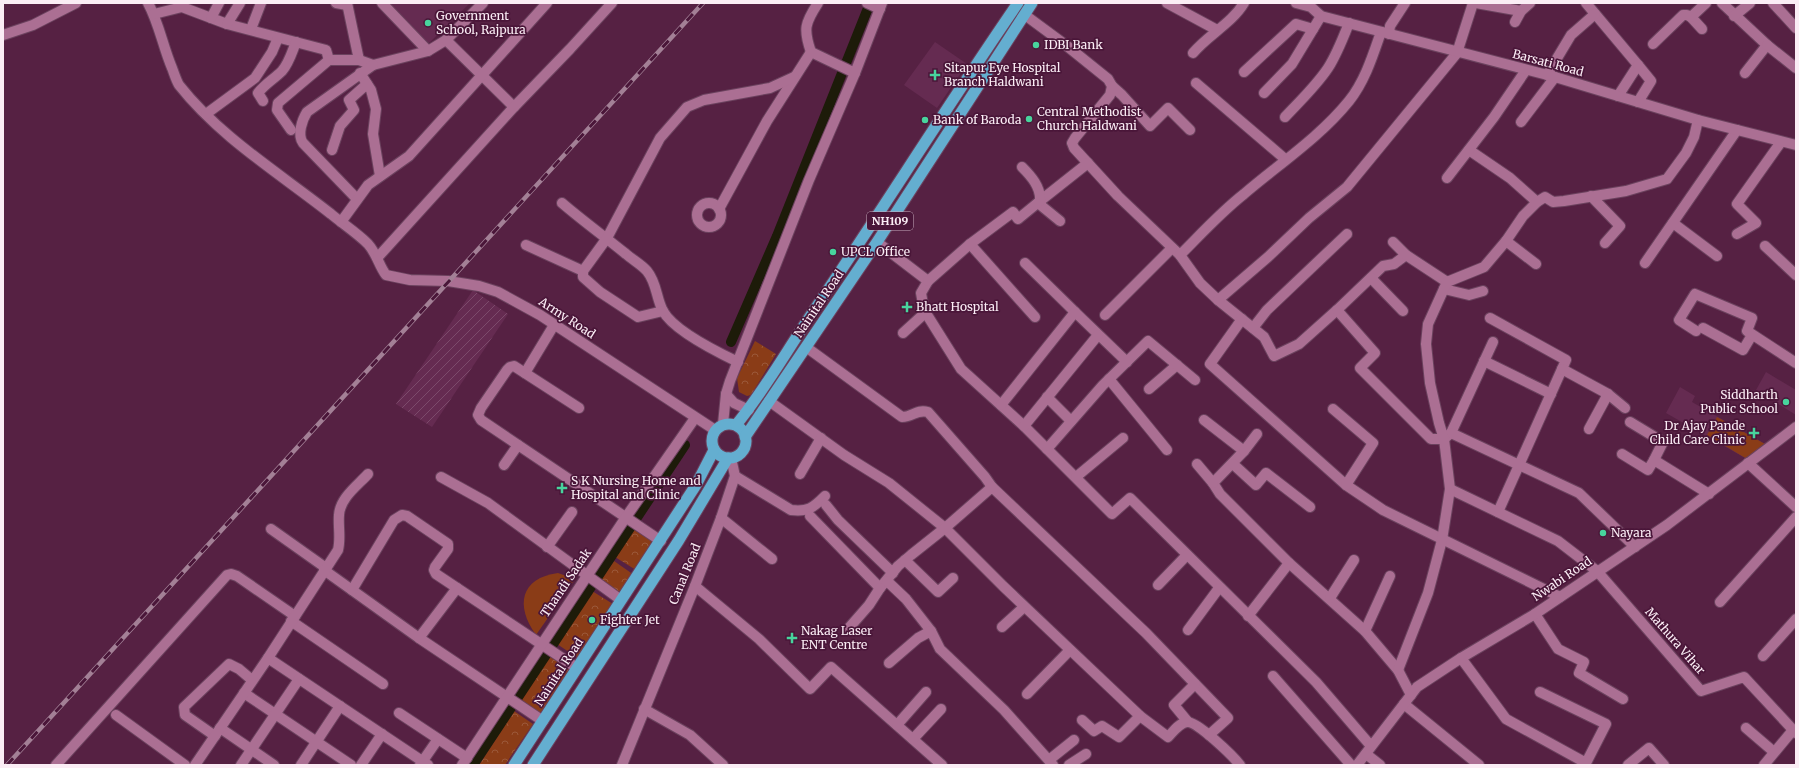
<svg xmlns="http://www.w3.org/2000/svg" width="1799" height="768" viewBox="0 0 1799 768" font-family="Merriweather,serif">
  <defs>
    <pattern id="industrial-furrows" width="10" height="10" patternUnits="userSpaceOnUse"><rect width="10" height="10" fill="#652b51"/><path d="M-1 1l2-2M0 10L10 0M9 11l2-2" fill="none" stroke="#7c4a6b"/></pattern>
    <pattern id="park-crowns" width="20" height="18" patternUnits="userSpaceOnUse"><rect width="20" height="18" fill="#8a3c17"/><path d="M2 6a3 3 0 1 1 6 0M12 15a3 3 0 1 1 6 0" fill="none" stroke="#9b5839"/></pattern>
  </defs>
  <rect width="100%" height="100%" fill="#562143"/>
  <g fill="#652b51">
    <path d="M388,3H470L428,44Z"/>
    <path d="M935,42L967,64L937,108L904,85Z"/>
    <path d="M1766,372L1796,390V415L1756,390Z"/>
    <path d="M1680,387L1695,396L1692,402L1765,444L1747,459L1666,413Z"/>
  </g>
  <path fill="url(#industrial-furrows)" d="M473,290L508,314L432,427L396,404Z"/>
  <g fill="#8a3c17">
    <path d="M1717,417L1765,444L1747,459L1707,435Z"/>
    <path d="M558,573L575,579L536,635C515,606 520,578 558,573Z"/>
  </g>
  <g fill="url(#park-crowns)">
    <path d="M755,341L776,354L751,395L747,396L739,392L737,378Z"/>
    <path d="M635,527L656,541L636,570L615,557Z"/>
    <path d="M614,561L634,575L620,596L600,581Z"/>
    <path d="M592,591L613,604L578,658L557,644Z"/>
    <path d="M551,655L571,668L541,714L521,701Z"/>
    <path d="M514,711L533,724L505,765H479Z"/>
  </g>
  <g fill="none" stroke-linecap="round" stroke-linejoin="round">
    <g stroke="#1d1b09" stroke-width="10">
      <path d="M731,342L777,236L870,3"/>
      <path d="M473,765L685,445"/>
    </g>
    <defs>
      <g id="minor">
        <path d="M148,3C159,23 163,47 172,68C174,73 176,80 179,85C220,137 279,173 331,214C343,224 357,233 368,244C377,254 379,266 386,275L410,280L448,281L479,286L498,292L540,315L715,430"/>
        <path d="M336,3L347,5"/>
        <path d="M347,3L359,60"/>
        <path d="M382,3L428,51"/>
        <path d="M867,3L880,9"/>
        <path d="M1167,3L1217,30"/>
        <path d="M1476,3L1521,11"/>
        <path d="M1586,3L1638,65L1618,96"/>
        <path d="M1722,3L1767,45L1745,73"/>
        <path d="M1773,3L1796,28"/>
        <path d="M154,14L182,7L227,24L326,50L329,60H359L373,65L428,51L446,40L483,3"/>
        <path d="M1025,15L1067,46L1108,79L1112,86L1110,95L1075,138L1072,143L1074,148L1118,196L1180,255L1200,283L1218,300L1264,337L1274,356L1299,344L1337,310L1383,266L1394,264L1406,255"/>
        <path d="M1734,16L1750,3"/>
        <path d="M1691,17L1702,29"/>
        <path d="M211,18L219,3"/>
        <path d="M1515,22L1521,11L1530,3"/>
        <path d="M227,24L240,3"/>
        <path d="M251,29L261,3"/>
        <path d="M1389,34L1390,26L1405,3"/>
        <path d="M3,35L33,25L76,3"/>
        <path d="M446,40L514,107"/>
        <path d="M1653,44L1683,15H1687L1691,17L1706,3"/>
        <path d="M1767,45L1796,68"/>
        <path d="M811,52C803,29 805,23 818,3"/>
        <path d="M1193,53C1208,35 1232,23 1244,3"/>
        <path d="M1638,65L1651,81L1638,102"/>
        <path d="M1244,72L1296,24L1313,29"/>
        <path d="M360,73L371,90L376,109L373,134L380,176"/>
        <path d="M1547,75L1571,35L1595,14"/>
        <path d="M1196,83L1285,159"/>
        <path d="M1112,86L1122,95L1150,126L1168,108L1190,130"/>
        <path d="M1264,93L1292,64L1321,16"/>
        <path d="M263,101L258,93C265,84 274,79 282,71C289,63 292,52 296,42"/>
        <path d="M206,114L255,78L272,52L278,38"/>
        <path d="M1285,117C1300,101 1316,86 1328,68C1337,54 1343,38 1349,23"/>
        <path d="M1521,122L1555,77"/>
        <path d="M291,130L277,110L278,103L329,60"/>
        <path d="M332,150L340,126L354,110L349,100L367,84"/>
        <path d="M1469,150L1510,178L1537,202"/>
        <path d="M1447,178L1494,117L1526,70"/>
        <path d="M1591,196L1620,226L1605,243"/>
        <path d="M357,199L303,143C297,135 302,120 307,112L373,65"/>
        <path d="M1040,201L1088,163"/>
        <path d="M562,203C583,221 605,237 626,254C633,260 642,265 647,271C657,283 656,298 663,311C674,331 717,352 738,362"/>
        <path d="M1038,203L1060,221"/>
        <circle cx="709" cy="215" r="12"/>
        <path d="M719,209L767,121L811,52L855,73"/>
        <path d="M341,222L368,185L409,156L547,3"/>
        <path d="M1673,223L1717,256"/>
        <path d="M1737,234L1756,223L1737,204L1781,142"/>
        <path d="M1506,241L1536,264"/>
        <path d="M877,242L928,281L921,293L924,310L961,369L1024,426L1112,514L1130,498L1316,682L1371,746"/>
        <path d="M1393,242L1406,255L1447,282"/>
        <path d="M970,244L1035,317"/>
        <path d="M526,245L583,271"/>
        <path d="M1765,246L1796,275"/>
        <path d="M1180,255C1201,234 1221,212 1244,194C1279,164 1320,137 1349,101C1365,81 1373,55 1381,32"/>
        <path d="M378,257L514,107L570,49L612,3"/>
        <path d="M1025,263L1075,312"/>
        <path d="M1645,263L1737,130"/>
        <path d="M1371,278L1403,311"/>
        <path d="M928,281L970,244L1013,212L1018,219L1040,201C1041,187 1031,176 1022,167"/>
        <path d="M1444,289L1469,295L1483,291"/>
        <path d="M1218,300L1268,257L1309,218L1347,187L1457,53L1473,3"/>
        <path d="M1337,310L1375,353L1360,368L1431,439H1444L1451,433L1493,342"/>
        <path d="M663,311L638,317L600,292L583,277V271L607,238L660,138L687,107L704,100L770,88L794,77"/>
        <path d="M1105,315L1172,248"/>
        <path d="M1490,318L1566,360L1498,512"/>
        <path d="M1242,319L1210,364L1346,485L1383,510L1560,597"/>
        <path d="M1253,328L1267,310L1347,234"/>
        <path d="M1703,328L1743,350L1752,335"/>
        <path d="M1696,331L1679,320L1695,294L1752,318L1747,331L1796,363"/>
        <path d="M903,333L925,313"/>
        <path d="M806,347L902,417C913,417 916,409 928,412L985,477L992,487"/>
        <path d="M1484,361L1551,394"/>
        <path d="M1562,369L1608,394L1625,408"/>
        <path d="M525,373L554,325"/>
        <path d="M1109,379L1167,450"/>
        <path d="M1149,389L1177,365"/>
        <path d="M726,394L734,403L749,410"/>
        <path d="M1047,397L1071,421"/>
        <path d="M769,401L844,455L889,483L945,528L1003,586L1140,716L1168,737C1173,732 1179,723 1187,722C1197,721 1233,756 1240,765"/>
        <path d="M1001,405L1075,312L1127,362"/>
        <path d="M579,408L514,366L510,367L507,370L481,408L478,415L481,420L661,541"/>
        <path d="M1333,409L1373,443L1346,485"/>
        <path d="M1204,420L1244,451L1213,483L1220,494L1289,563L1365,631L1398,670L1411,695"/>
        <path d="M1630,422L1663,442L1654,460"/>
        <path d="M1024,426L1098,335"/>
        <path d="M1589,429L1608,394"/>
        <path d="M1451,433L1579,493L1635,547"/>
        <path d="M1047,449L1103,385L1148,341L1195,380"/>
        <path d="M1244,451L1257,434"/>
        <path d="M1622,454L1648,470L1654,460L1709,494"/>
        <path d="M1748,463L1796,507"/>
        <path d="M1197,464L1213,483"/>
        <path d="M1233,464L1256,485L1266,473L1310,507"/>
        <path d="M504,465L518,445"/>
        <path d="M800,474L821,438"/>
        <path d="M735,476L791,510C808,512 813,508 825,496"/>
        <path d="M441,477L488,503L621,600"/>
        <path d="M1076,477L1123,438"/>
        <path d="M1450,489L1558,541L1597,571L1701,691L1744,677L1796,733"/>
        <path d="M826,505L838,520L893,573"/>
        <path d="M810,516L880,588L898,566L911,555L945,528L992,487L1146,633L1228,718L1209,735"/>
        <path d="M721,518L772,559"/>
        <path d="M271,529L326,568"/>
        <path d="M547,547L572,512"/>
        <path d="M905,560L938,592L953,578"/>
        <path d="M324,570L419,638L543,721"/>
        <path d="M887,581L906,599L931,631L940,649L1004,710L1053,765"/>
        <path d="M1158,585L1187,555"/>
        <path d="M695,586L759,639L810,689L831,667L942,765"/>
        <path d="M352,590L394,520L402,515L407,516L448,544V549L435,567L434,570L436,574L577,668"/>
        <path d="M1330,598L1354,560"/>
        <path d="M1720,602L1796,517"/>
        <path d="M1535,614L1558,649L1584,662L1579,673L1623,699"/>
        <path d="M1248,616L1289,563"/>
        <path d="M291,621L383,684"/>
        <path d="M1002,627L1024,607"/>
        <path d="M848,629L869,605L880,588"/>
        <path d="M1188,630L1219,588"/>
        <path d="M1365,631L1390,576"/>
        <path d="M419,638L457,588"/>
        <path d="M1763,656L1796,619"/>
        <path d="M268,658L428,765"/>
        <path d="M1461,658L1506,719L1586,763L1606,724L1540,692"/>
        <path d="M889,663L918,638L931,631"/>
        <path d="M1398,670L1428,593L1442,540L1450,489L1444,439L1439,423L1430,383L1426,344L1428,324L1447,282L1484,267L1506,241L1523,216L1537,202L1545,197L1553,202L1564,201L1626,191L1667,179L1686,153L1694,137L1698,120"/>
        <path d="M1273,676L1351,765"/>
        <path d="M244,693L351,765"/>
        <path d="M1027,694L1070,650"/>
        <path d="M1404,704L1479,765"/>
        <path d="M644,709L690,735L723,765"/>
        <path d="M399,713L467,758"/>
        <path d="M116,715L185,765"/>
        <path d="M1082,720L1094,731L1102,726L1119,737L1140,716"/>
        <path d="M1188,722L1174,705L1195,684"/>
        <path d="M897,725L926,692"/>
        <path d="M220,728L274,765"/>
        <path d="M1746,728L1774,752"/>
        <path d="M215,736L185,715L184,707L229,664L239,669L252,680"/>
        <path d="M913,739L941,709"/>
        <path d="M1366,754L1380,765"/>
        <path d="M1049,760L1074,740"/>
        <path d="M56,765L227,575L231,574L237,576L295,616"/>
        <path d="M195,765L268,658L338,550C341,538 338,527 339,515C340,498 357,486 368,474"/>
        <path d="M241,765L299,679"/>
        <path d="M301,765L340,706"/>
        <path d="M361,765L382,734"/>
        <path d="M420,765L438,739"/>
        <path d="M462,765L626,517L695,418"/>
        <path d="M622,765L695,586L721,518L735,476L731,458"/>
        <path d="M1069,765L1086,754"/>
        <path d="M1628,765L1649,748L1664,765"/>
        <path d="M1764,765L1793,730"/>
      </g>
      <g id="tertiary">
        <path d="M1296,3L1311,7L1321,16L1555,77L1698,120L1796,145"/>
        <path d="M723,424L726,394L730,381L809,180L855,73L882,3"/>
        <path d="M1357,765L1417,687L1461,658L1535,614L1667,525L1796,427"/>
      </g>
      <g id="trunk">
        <circle cx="729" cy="441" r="17"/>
        <path d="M736,425C764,391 786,352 811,315C881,212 947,106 1018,3"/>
        <path d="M745,437L877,242L1032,3"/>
        <path d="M514,765L696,485L714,450"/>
        <path d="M533,765L679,540L728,458"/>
      </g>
    </defs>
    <use href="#minor" stroke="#6b425e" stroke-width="12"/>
    <use href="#tertiary" stroke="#6b425e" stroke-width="12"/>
    <use href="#trunk" stroke="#6b425e" stroke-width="13"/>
    <use href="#minor" stroke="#ab6f93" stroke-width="10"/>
    <use href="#tertiary" stroke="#ab6f93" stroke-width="10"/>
    <use href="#trunk" stroke="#64aed0" stroke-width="11"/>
    <defs>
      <path id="rail" d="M7,765L703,3"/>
    </defs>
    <use href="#rail" stroke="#a38096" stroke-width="4.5"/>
    <use href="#rail" stroke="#4a1639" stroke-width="3" stroke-dasharray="9" stroke-linecap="butt"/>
  </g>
  <g fill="#48d49d" stroke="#4a1639" stroke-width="1.5">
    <circle cx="428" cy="23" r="4"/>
    <circle cx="1036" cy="45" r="4"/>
    <path d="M933 69h4v4h4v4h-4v4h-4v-4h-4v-4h4z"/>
    <circle cx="1029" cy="119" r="4"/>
    <circle cx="925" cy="120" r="4"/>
    <circle cx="833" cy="252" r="4"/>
    <path d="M905 301h4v4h4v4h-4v4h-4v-4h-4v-4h4z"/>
    <circle cx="1786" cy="402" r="4"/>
    <path d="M1752 427h4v4h4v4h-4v4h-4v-4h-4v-4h4z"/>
    <path d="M560 482h4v4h4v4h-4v4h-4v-4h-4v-4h4z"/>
    <circle cx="1603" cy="533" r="4"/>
    <circle cx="592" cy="620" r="4"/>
    <path d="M790 632h4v4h4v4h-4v4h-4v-4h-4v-4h4z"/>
  </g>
  <g text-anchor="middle" stroke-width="3.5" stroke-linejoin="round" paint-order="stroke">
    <rect fill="#4a1639" stroke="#c6acbd" stroke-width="1" x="867" y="212" width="46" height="18" rx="3"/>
    <g font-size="11" font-weight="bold" fill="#fbedf5">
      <text x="890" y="225">NH109</text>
    </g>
    <g font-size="12" fill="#fbedf5" stroke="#4a1639" text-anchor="start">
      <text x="436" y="20">Government<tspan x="436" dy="14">School, Rajpura</tspan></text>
      <text x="1044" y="49">IDBI Bank</text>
      <text x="944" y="72">Sitapur Eye Hospital<tspan x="944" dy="14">Branch Haldwani</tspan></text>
      <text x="1037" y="116">Central Methodist<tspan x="1037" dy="14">Church Haldwani</tspan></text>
      <text x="933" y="124">Bank of Baroda</text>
      <text x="841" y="256">UPCL Office</text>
      <text x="916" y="311">Bhatt Hospital</text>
      <text x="1778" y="399" text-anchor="end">Siddharth<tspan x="1778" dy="14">Public School</tspan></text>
      <text x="1745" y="430" text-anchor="end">Dr Ajay Pande<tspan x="1745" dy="14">Child Care Clinic</tspan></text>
      <text x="571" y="485">S K Nursing Home and<tspan x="571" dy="14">Hospital and Clinic</tspan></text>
      <text x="1611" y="537">Nayara</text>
      <text x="600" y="624">Fighter Jet</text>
      <text x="801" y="635">Nakag Laser<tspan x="801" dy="14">ENT Centre</tspan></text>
    </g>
    <g font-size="12" fill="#fbedf5" stroke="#4a1639">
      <text transform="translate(1548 63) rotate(15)" y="4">Barsati Road</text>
      <text transform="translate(819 304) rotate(-56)" y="4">Nainital Road</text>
      <text transform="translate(567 318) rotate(33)" y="4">Army Road</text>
      <text transform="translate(685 574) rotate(-68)" y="4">Canal Road</text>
      <text transform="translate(1562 579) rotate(-34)" y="4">Nwabi Road</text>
      <text transform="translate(566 583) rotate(-56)" y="4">Thandi Sadak</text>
      <text transform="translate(1675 641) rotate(49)" y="4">Mathura Vihar</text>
      <text transform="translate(559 672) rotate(-57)" y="4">Nainital Road</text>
    </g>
  </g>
  <rect width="1799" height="768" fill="none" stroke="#fbedf5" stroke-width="8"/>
</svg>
